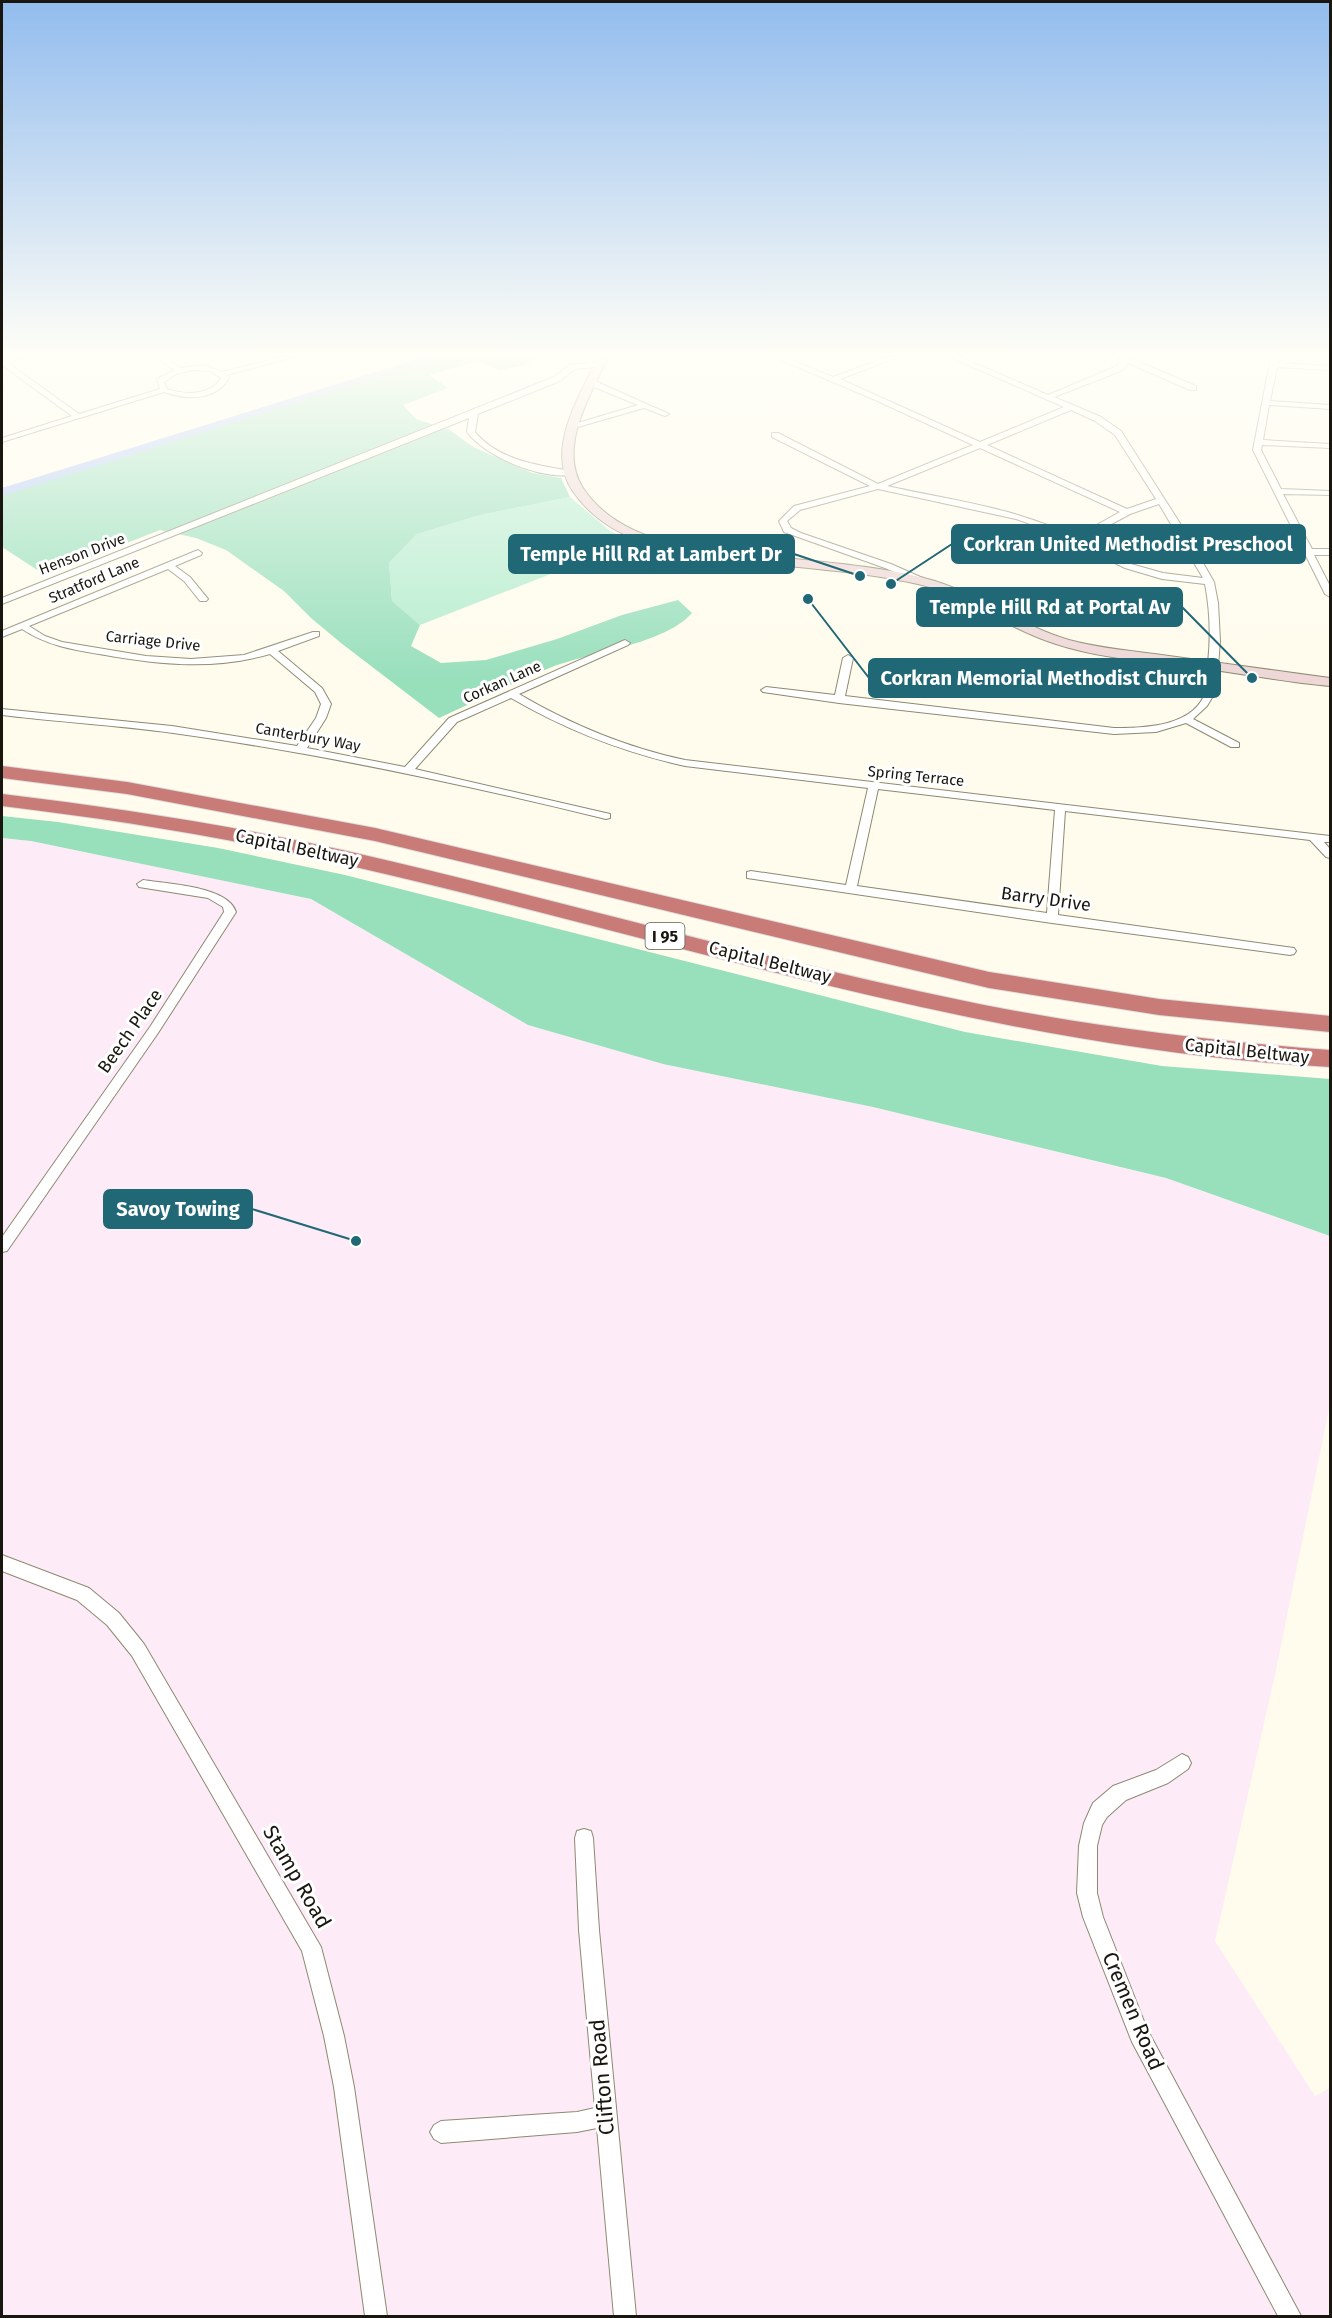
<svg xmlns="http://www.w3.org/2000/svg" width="1332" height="2318" viewBox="0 0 1332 2318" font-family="'Fira Sans',sans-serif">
  <rect width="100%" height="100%" fill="#fffced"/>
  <path fill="#fdecf7" d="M2,838L31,841L311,899L528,1025L663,1064L873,1107L1166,1178L1330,1236V1404L1276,1670L1215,1941L1315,2096L1330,2088V2316H2Z"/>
  <path fill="#b4eccf" d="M570,497L610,531L629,540L589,559L420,625L392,601L389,563L417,534L480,515Z"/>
  <g fill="#98dfbc">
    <path d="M436,357H537L524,365L500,370L477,361L429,375L448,388L403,405L416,419L450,430L473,447L532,473L561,478L570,497L480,515L417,534L389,563L392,601L420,625L411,646L441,663L486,660L557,639L622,615L678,600L692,613C665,644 591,652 552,667C514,682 477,701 439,718L341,643L311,618L284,591L226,550L196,538L160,530L45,575L2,547V488L140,452Z"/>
    <path d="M2,816L58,822L218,848L345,875L965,1032L1162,1066L1330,1079V1236L1166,1178L873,1107L663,1064L528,1025L311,899L31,841L2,838Z"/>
  </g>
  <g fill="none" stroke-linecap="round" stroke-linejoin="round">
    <path fill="#b1c9f7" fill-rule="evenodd" d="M424,357H442L2,496V488Z"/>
    <defs>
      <g id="street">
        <path d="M11,357H23L8,363L79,414L160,389L157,379L174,370L156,357H165L181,368L203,365L223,372L281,357H293L227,375L229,378C216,401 186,400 164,392L2,442V438L72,416L2,365V360ZM193,370L210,371L221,378C211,396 184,395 167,389L164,382L176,374Z"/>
        <path d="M774,357H784L833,377L887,357H898L840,379L980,442L1064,407L950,357H960L1048,395L1117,366L1120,359L1117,357H1127L1196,386V390H1190L1128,363L1123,370L1054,397L1101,417L1121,431L1183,528L1214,582L1218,603L1220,641L1216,691L1207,706L1193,719L1239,743V747H1231L1186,723L1156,732L1114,734L839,703L763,692L761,690L766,687L835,695L843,658L848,655L853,658L845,696L1114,728C1144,728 1196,727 1206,690C1208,682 1208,671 1208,663C1211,636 1210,610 1205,584L1162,579L1125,568L1050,531L1016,519L878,489L800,510L787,521L791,528L801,533L891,564L925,579V583L922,584L885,568L784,532L779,521L794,506L870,486L772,437V433H778L878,484L973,445L873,399ZM1071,410L1095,421L1115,435L1156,499L1127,509L987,445ZM980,448L1120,512L1075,537C1017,508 950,500 887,486ZM1159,504L1203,578L1163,573L1131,564L1082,540L1130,514Z"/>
        <path d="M1271,357H1279L1278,363L1330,366V370L1277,367L1270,401L1330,405V409L1269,405L1263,440L1330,444V448L1262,445L1261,450L1281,489L1330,491V495L1283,494L1312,549H1330V555H1314L1330,586V597L1325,594L1253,450Z"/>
        <path d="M600,362L604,364L603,366L575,369L560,381L478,414L475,432C498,460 537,465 571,471V475C539,479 486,457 467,432L469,418L2,604V598L554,377L570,365Z"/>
        <path d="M589,381H595L669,414L665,416L644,408L571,429V425L638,405L589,385Z"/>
        <path d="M198,550L202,553L201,555L175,566L190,577L208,599L206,601H200L184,581L168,569L29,626L45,636L62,642L146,656L191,659L244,655L313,632H319V636L278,651L322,688L331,704L326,718L307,748L405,767L449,718L625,640L630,643L628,645L519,694C572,725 625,747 685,760L1330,836V842H1324L1330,849V858L1326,857L1310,840L1065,811L1058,915L1294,948L1296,951L1294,954L1290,955L1052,923L747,878V872L751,871L846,885L868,788L685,766C622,752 566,730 511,698L457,722L415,769L610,814V818L606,819C463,784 319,753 173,733C116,725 59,722 2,715V709L172,726L297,746L316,718L321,704L315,692L270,654C215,670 161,665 105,655C75,650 47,646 22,629L2,637V631ZM878,789L1055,810L1047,913L857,886Z"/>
        <path d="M143,880C167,884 228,886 236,912L158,1033L7,1251L2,1252V1237L150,1027L224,912L223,907L208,898L139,887L137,884Z"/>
        <path d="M2,1555L89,1588L119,1613L144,1644L321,1947L344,2036L354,2087L387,2316H365L334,2087L324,2036L302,1951L132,1656L107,1625L77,1600L2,1571Z"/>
        <path d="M1182,1754L1188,1757L1191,1763L1188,1769L1168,1783L1126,1800L1107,1817L1102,1825L1097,1846V1893L1103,1917L1147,2029L1301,2316H1278L1132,2042L1083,1917L1077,1893L1079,1846L1084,1823L1093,1803L1113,1786L1156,1770Z"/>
        <path d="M584,1829L591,1831L593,1838L599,1930L636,2316H614L597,2128L577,2132L441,2143L434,2139L430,2132L434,2125L441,2121L577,2112L595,2108L579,1930L575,1838L577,1831Z"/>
      </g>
      <path id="secondary" d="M598,357H608C591,394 557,448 583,488C622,547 705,549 768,556C820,562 873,565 924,578C976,591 1018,625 1069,640C1101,649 1136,651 1169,656C1223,663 1276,671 1330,678V686C1287,682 1243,674 1200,668C1152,662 1102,659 1056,644C1007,629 967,595 918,584C869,573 818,569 768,564C700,556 614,553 572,490C545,449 580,395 598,357Z"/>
      <g id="highway">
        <path d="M2,766L127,782L375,828L989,972L1159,999L1330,1016V1032L1159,1015L989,988L375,841L127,794L2,778Z"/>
        <path d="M2,794C119,808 236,826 351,852C561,900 768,961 979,1004C1095,1027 1212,1041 1330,1050V1067C995,1049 676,940 351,866C236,839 119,820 2,806Z"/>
      </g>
    </defs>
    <use href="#street" stroke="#8d8972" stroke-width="2"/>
    <use href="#secondary" stroke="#8d8972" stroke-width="2"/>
    <use href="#highway" stroke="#dfdedd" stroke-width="2"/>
    <use href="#street" fill="#fff" fill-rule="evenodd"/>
    <use href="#secondary" fill="#eed7d6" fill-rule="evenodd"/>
    <use href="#highway" fill="#c87b77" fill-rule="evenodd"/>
  </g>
  <linearGradient id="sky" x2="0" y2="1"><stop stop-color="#92bcee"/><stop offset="0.52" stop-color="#fffef7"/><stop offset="1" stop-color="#fffef7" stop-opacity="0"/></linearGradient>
  <rect width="1332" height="681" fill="url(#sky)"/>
  <g text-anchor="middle" stroke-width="6" stroke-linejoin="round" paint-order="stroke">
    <g font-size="15" fill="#18160e" stroke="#fff">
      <text transform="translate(82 554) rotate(-21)" y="5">Henson Drive</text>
      <text transform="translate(94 580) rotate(-23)" y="5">Stratford Lane</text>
      <text transform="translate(153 641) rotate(6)" y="5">Carriage Drive</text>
      <text transform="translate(502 682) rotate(-24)" y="5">Corkan Lane</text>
      <text transform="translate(308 737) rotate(10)" y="5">Canterbury Way</text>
      <text transform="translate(916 776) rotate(6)" y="5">Spring Terrace</text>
    </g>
    <rect fill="#fff" stroke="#5d5c56" stroke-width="1.5" x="645.5" y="923" width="39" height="26" rx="4.5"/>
    <g font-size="16" font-weight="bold" fill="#18160e">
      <text x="665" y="942">I 95</text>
    </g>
    <g font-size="18" fill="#18160e" stroke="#fff">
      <text transform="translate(297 848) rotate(12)" y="6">Capital Beltway</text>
      <text transform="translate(1046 899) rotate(8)" y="6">Barry Drive</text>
      <text transform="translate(770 962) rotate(14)" y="6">Capital Beltway</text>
      <text transform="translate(130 1031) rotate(-55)" y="6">Beech Place</text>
      <text transform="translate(1247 1051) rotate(6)" y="6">Capital Beltway</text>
    </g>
    <g font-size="21" fill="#18160e" stroke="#fff">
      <text transform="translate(297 1877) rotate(60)" y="7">Stamp Road</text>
      <text transform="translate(1133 2011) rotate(67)" y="7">Cremen Road</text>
      <text transform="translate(602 2077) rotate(-95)" y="7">Clifton Road</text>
    </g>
  </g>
  <path fill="none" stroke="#206876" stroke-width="2" d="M891 584L952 544M860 576L794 554M1252 678L1182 607M808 599L869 678M356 1241L252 1209"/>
  <g fill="#206876" stroke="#fff" stroke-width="2">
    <circle cx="891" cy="584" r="6"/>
    <circle cx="860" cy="576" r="6"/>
    <circle cx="1252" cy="678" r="6"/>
    <circle cx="808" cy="599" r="6"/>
    <circle cx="356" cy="1241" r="6"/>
  </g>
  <g fill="#206876" stroke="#206876" stroke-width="2">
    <rect x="952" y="525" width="353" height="38" rx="6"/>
    <rect x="509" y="535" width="285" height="38" rx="6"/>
    <rect x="917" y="588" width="265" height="38" rx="6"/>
    <rect x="869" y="659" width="351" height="38" rx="6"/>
    <rect x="104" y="1190" width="148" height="38" rx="6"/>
  </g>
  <g font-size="20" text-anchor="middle" font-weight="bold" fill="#fff">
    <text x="1128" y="551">Corkran United Methodist Preschool</text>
    <text x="651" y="561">Temple Hill Rd at Lambert Dr</text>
    <text x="1050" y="614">Temple Hill Rd at Portal Av</text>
    <text x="1044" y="685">Corkran Memorial Methodist Church</text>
    <text x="178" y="1216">Savoy Towing</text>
  </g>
  <rect width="1332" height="2318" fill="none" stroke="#18160e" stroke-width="6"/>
</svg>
